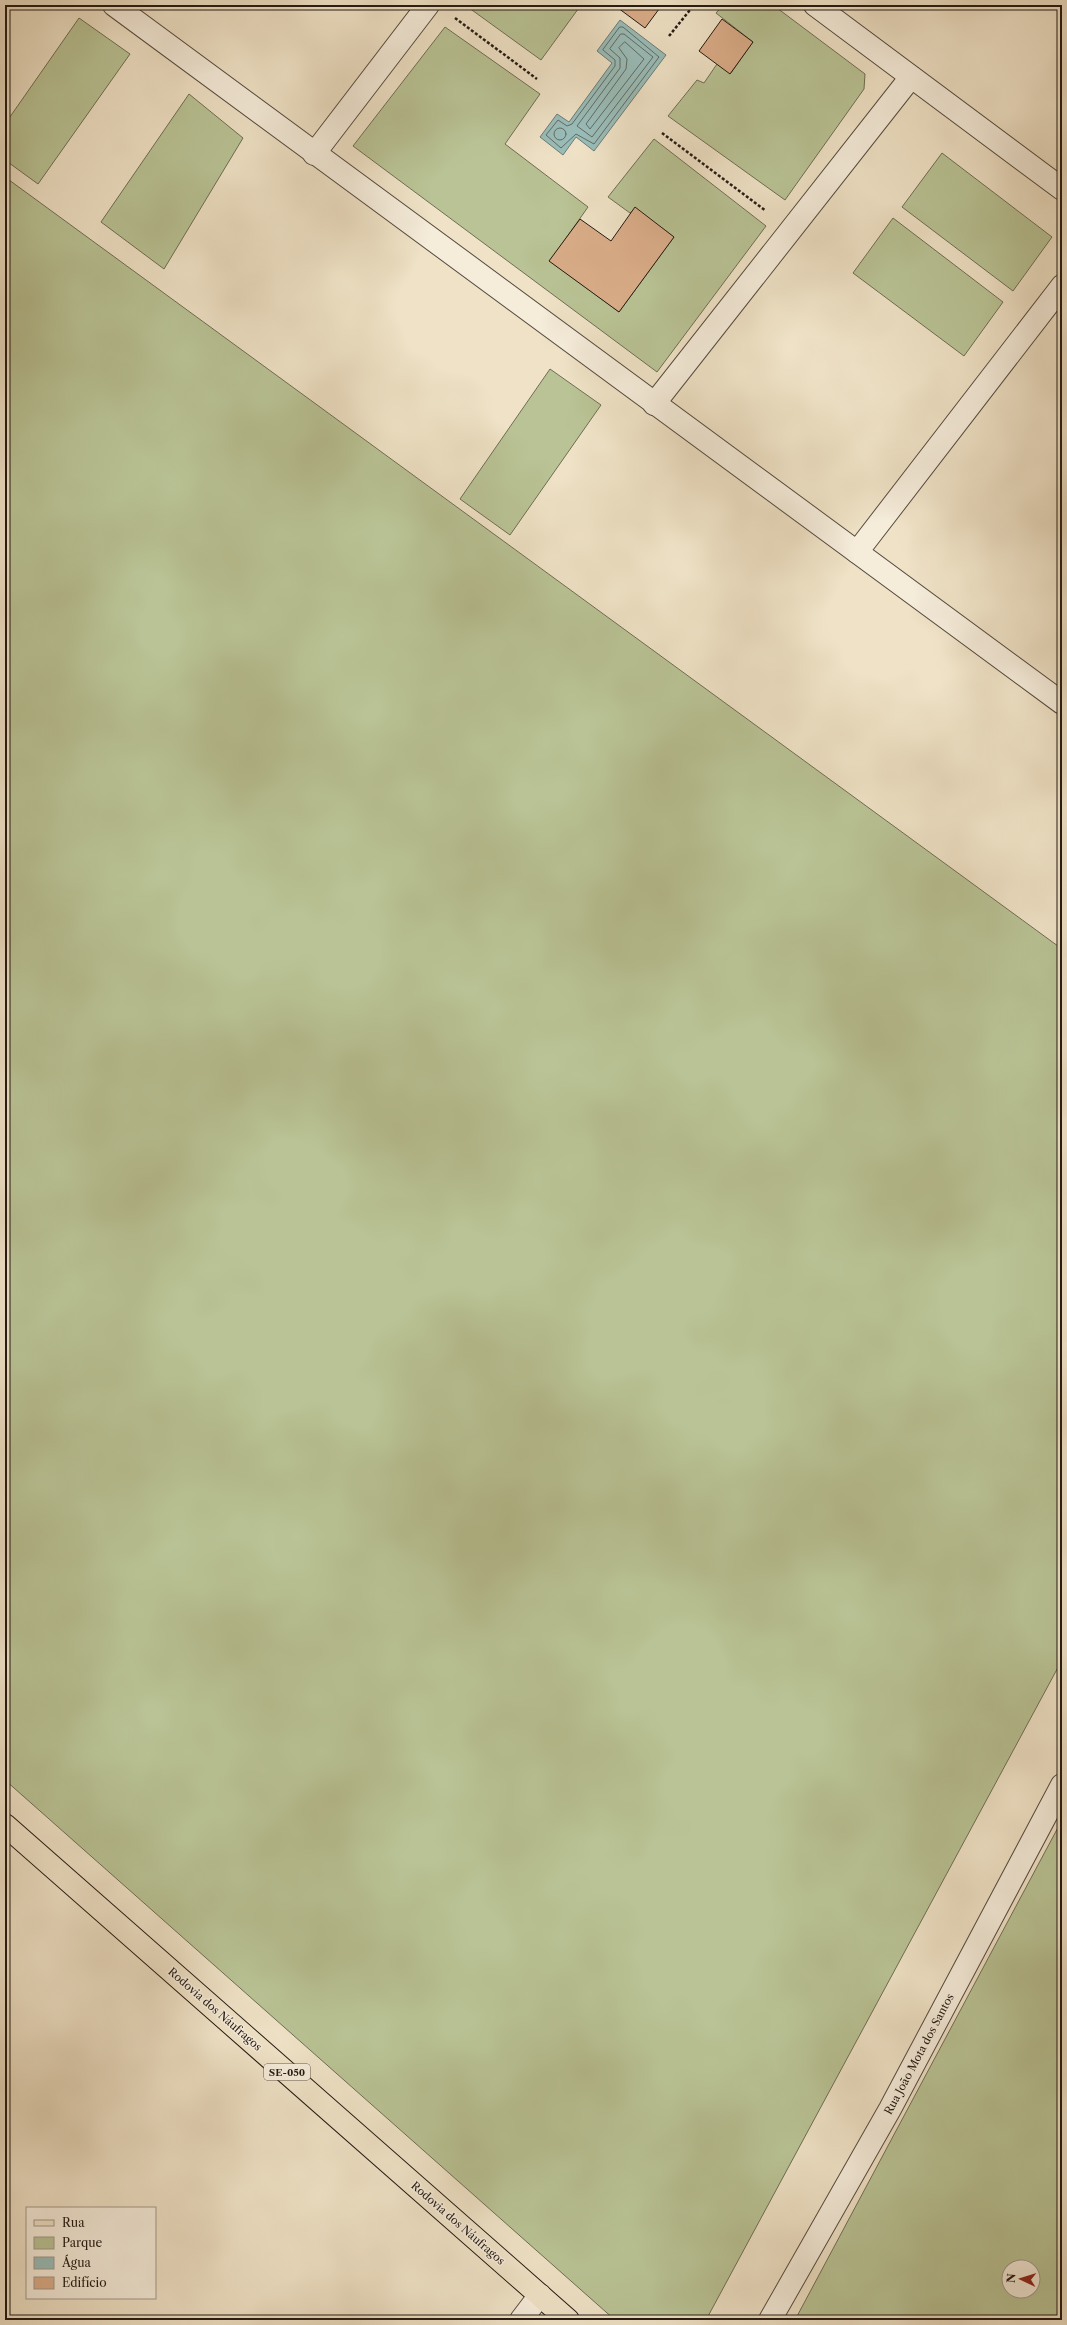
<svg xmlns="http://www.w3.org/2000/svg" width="1067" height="2325" viewBox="0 0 1067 2325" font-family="'Libre Caslon Text',serif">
  <rect width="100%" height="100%" fill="#efe2c6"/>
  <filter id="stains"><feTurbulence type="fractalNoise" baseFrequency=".005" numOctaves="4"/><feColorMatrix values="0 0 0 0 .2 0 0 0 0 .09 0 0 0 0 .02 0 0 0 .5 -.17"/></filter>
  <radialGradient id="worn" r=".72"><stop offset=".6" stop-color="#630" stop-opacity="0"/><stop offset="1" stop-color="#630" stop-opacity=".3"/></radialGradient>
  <g fill="#b9c395" stroke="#6e6e54" fill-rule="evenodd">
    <path d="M465,5H581L541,60Z"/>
    <path d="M723,5H773L865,74L864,89L785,200L668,116L697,80L704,83L717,64L731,73L753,42L716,13Z"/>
    <path d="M79,18L130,54L38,184L5,160V124Z"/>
    <path d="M445,27L540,94L505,144L588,207L550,261L619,312L674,237L635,208L630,213L608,197L654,139L766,226L657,372L353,146Z"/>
    <path d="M189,94L243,138L164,269L101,222Z"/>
    <path d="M942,153L1052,237L1013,291L902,207Z"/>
    <path d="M5,177L1062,949V1660L706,2320H615L5,1780Z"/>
    <path d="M893,218L1003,302L964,356L853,273Z"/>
    <path d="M550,369L601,405L510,535L460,499Z"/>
    <path d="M1062,1820V2320H795ZM1009,2267H1033V2291H1009Z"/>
  </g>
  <path fill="#9abdb9" stroke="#6b7c77" d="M620,20L666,55L594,151L576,137L563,155L540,137L557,114L569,122L612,63L597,51Z"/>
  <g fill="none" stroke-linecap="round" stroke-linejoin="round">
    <g stroke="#5f6c66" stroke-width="1">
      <path d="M620,27H623L659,57L594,144L576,134L561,148L546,135L558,120L567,126L572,124L615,66V60L603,50Z"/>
      <path d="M621,34H624L653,57L592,137L577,126L620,68V58L610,49Z"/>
      <path d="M625,42L644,59L590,129L586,124L626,69L627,59L619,48Z"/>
      <circle cx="560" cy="134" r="6"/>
    </g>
  </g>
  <g fill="#daad89" stroke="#241a13">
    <path d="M614,5H662L645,28Z"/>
    <path d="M722,19L753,42L730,74L699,51Z"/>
    <path d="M635,207L674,237L619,312L549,261L580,219L611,241Z"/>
  </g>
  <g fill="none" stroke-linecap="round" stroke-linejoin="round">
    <defs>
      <g id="minor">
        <path d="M114,5L1062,703"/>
        <path d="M815,5L1062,189"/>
        <path d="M314,154L428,5"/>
        <path d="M654,404L911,77"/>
        <path d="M857,552L1062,286"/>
        <path d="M521,2320L540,2295"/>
        <path d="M770,2320L890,2109L1062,1785"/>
      </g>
      <path id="major" d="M5,1825L568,2320"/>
    </defs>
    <use href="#minor" stroke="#574c40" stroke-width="24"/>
    <use href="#major" stroke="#241a13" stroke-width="24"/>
    <g stroke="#241a13" stroke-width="2.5" stroke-dasharray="3 2" stroke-linecap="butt">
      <path d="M455,18L537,79"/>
      <path d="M669,36L694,5"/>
      <path d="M662,133L766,211"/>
    </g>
    <use href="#minor" stroke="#f5ecda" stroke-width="22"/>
    <use href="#major" stroke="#efe2c6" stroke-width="22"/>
  </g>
  <g text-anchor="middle" stroke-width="3" stroke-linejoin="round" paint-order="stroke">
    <rect fill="#f5ecda" stroke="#63594f" stroke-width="1" x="264" y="2064" width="46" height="16" rx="3"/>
    <g font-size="10" font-weight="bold" fill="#241a13">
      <text x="287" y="2076">SE-050</text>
    </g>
    <g font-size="11" fill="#241a13" stroke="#f5ecda">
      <text transform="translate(215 2009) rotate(41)" y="4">Rodovia dos Náufragos</text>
      <text transform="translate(919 2054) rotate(-62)" y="4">Rua João Mota dos Santos</text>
      <text transform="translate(458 2223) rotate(41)" y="4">Rodovia dos Náufragos</text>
    </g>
  </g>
  <rect width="1067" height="2325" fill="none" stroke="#efe2c6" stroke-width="20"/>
  <rect x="6" y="6" width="1055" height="2313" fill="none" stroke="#241a13" stroke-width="2"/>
  <rect x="10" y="10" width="1047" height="2305" fill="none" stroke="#241a13"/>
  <rect x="26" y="2207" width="130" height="92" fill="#f5ecda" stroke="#a1988a"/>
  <rect x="34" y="2220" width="20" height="6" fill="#efe2c6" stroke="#a1988a"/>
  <text x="62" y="2227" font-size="12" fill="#241a13">Rua</text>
  <rect x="34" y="2237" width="20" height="12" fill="#b9c395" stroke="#a1988a"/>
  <text x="62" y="2247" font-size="12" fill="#241a13">Parque</text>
  <rect x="34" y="2257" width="20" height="12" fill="#9abdb9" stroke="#a1988a"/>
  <text x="62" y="2267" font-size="12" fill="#241a13">Água</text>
  <rect x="34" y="2277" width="20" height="12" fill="#daad89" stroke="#a1988a"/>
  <text x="62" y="2287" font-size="12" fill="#241a13">Edifício</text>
  <g transform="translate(1021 2279) rotate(274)"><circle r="19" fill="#f5ecda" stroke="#a1988a"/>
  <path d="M0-3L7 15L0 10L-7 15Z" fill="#8f2418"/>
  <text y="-6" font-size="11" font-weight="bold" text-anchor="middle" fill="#241a13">N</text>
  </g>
  <rect width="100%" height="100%" filter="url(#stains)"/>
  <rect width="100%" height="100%" fill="url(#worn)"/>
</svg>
